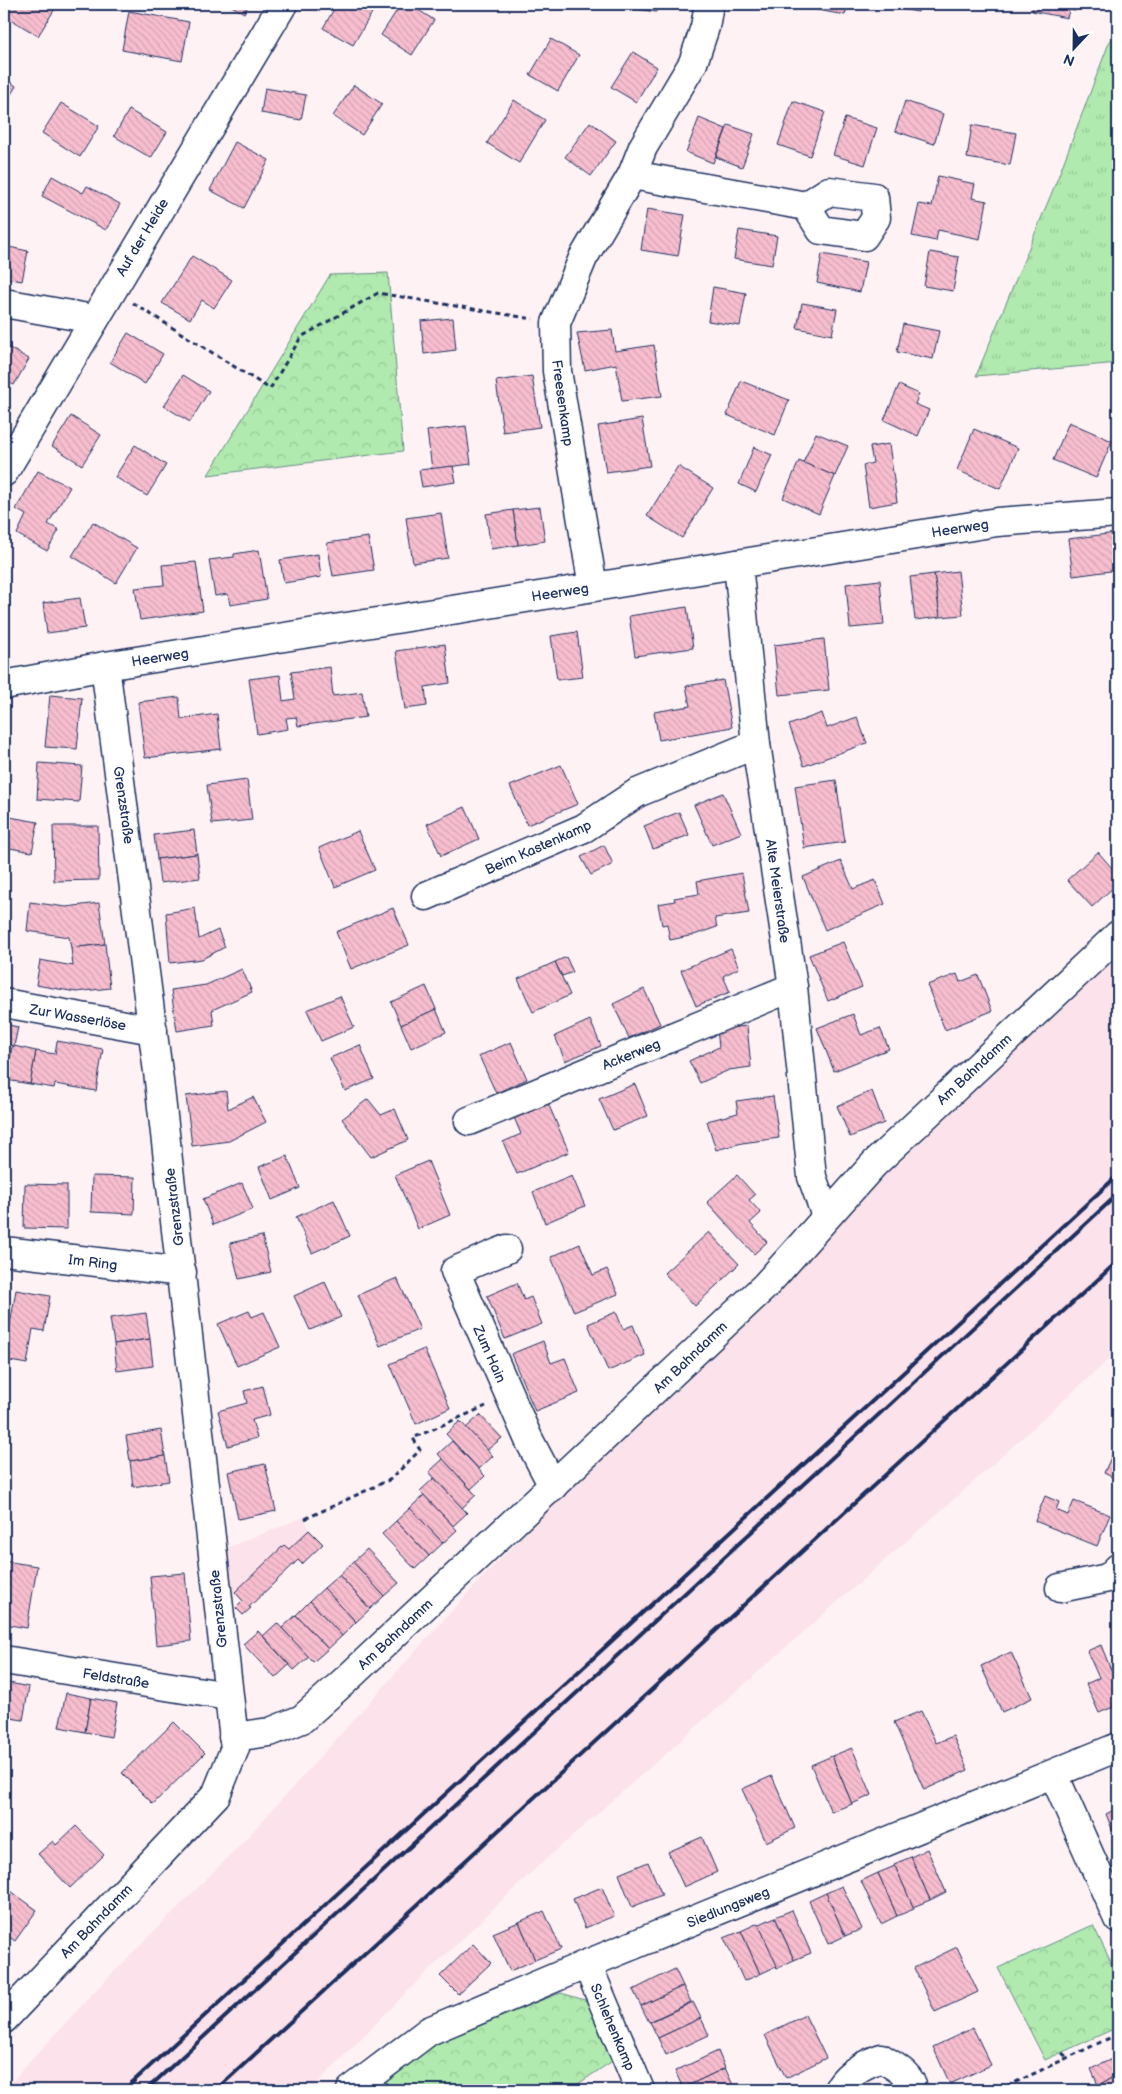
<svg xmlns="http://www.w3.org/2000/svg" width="1122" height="2094" viewBox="0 0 1122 2094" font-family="'Balsamiq Sans',sans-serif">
  <defs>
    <pattern id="grass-tufts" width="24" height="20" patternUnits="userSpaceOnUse" patternTransform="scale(1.25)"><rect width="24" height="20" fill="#b0eaae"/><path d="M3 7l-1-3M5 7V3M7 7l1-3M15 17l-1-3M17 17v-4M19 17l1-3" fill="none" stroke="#97c998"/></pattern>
    <pattern id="park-crowns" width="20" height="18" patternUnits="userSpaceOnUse" patternTransform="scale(1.25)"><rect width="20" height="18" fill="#b0eaae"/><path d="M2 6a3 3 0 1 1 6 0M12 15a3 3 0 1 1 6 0" fill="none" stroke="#97c998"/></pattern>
    <pattern id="building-back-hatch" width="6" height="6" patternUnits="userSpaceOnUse" patternTransform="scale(1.25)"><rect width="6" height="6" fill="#f8becf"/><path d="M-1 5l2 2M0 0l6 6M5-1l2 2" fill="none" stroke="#d4a4b4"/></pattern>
  </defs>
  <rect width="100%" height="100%" fill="#fef2f5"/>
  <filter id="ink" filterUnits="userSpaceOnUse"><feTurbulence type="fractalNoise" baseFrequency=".02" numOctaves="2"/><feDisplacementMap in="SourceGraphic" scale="10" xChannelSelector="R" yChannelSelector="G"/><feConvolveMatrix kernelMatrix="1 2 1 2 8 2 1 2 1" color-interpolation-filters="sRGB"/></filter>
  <g filter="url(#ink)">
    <g fill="#fce2ea">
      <path d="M1118,949V1351L970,1485L536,1868L418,1981L310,2090H4L94,1992L245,1840L479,1581L563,1494L855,1200Z"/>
      <path d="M304,1517L309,1530L323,1544L302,1564L298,1561L249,1607L250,1608L243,1615L236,1608L243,1601L235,1593L225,1603L219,1551Z"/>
    </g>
    <path fill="url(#grass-tufts)" stroke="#668c86" d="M1118,19V363L976,376L1057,180Z"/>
    <g fill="url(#park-crowns)" stroke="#668c86">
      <path d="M388,273L403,451L208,475L330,275Z"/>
      <path d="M1093,1925L1118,1977V2027L1045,2060L998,1968Z"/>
      <path d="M561,1993L595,2003L614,2060L569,2090H361L451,2033Z"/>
    </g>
    <g fill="url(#building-back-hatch)" stroke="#1b2f5e">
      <path d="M9,4H51L56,7L38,36L4,15Z"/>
      <path d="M228,4H249L244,13Z"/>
      <path d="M337,4H361L373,11L353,45L323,28Z"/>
      <path d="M401,4H409L434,20L412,55L381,35Z"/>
      <path d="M616,4H658L656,12L616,6Z"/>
      <path d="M807,4H848L845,15L806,8Z"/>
      <path d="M895,4H920L918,12L894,8Z"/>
      <path d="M1033,4H1076L1075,11L1069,10L1067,18L1032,11Z"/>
      <path d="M129,11L189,22L182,61L122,50Z"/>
      <path d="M551,39L579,55L558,91L530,75Z"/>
      <path d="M633,52L657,67L636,102L611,87Z"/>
      <path d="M4,78L16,86L4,106Z"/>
      <path d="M354,85L382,104L362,135L333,116Z"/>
      <path d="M265,88L306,95L301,120L261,113Z"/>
      <path d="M514,100L545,120L519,163L487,143Z"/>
      <path d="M793,101L825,112L810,156L778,145Z"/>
      <path d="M905,101L943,114L934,144L895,131Z"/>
      <path d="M61,103L99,126L80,157L42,133Z"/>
      <path d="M129,110L167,132L151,158L114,136Z"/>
      <path d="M699,118L726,129L713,163L686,152Z"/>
      <path d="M845,118L877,128L865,165L833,155Z"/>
      <path d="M590,122L616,141L591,176L565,157Z"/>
      <path d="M728,125L754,134L742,167L716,157Z"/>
      <path d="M972,125L1016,133L1010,165L967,158Z"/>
      <path d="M235,142L269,160L244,208L210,190Z"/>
      <path d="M52,176L83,193L87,186L120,204L106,230L42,196Z"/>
      <path d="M938,176L975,184L972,198L987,201L980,239L938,230L936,241L912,236L919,204L932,206Z"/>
      <path d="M647,209L685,215L678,256L641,250Z"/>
      <path d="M739,230L777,236L772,265L734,259Z"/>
      <path d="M4,246L28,251L22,281L4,278Z"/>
      <path d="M930,252L959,257L953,291L924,286Z"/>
      <path d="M822,254L866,262L860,292L817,283Z"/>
      <path d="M192,256L232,280L214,308L202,300L190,319L162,303Z"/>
      <path d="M713,287L746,293L740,326L708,321Z"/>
      <path d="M802,303L837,309L832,335L797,328Z"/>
      <path d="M453,318L456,350L424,354L421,321Z"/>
      <path d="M903,324L939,331L933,359L897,352Z"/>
      <path d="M612,330L615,351L654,345L662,396L622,401L616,364L585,370L577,333Z"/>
      <path d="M128,333L163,354L145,384L110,362Z"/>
      <path d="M4,345L29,359L14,385L4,380Z"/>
      <path d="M183,375L209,391L190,422L164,406Z"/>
      <path d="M532,376L540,427L503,432L496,381Z"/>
      <path d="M741,381L789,400L775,435L727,415Z"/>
      <path d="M899,385L919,394L915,404L929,410L918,436L884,420Z"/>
      <path d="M71,416L101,435L82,465L52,446Z"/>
      <path d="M642,419L650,466L606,472L598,426Z"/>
      <path d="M1069,422L1112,441L1096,478L1053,460Z"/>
      <path d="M466,426L471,464L432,469L427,431Z"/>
      <path d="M974,429L1018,448L1000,489L957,470Z"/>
      <path d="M816,433L848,446L835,476L803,463Z"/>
      <path d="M889,444L897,502L869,507L863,465L873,463L870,447Z"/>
      <path d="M135,445L166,465L147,496L115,477Z"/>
      <path d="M754,447L772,455L756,492L739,484Z"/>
      <path d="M799,461L835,476L819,514L783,498Z"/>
      <path d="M453,466L456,482L422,487L419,470Z"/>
      <path d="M678,466L713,488L682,538L647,516Z"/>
      <path d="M38,471L70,487L48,524L59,530L47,551L17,534L26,515L16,509Z"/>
      <path d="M540,507L545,541L518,545L513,510Z"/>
      <path d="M513,510L518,545L491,549L486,514Z"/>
      <path d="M441,513L448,558L413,563L406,518Z"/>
      <path d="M93,522L137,548L116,583L72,556Z"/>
      <path d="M1116,533L1118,570L1073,576L1068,539Z"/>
      <path d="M368,537L374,570L333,576L327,543Z"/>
      <path d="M259,550L267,599L230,605L228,594L215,596L209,560L234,557V554Z"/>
      <path d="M318,554L321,577L284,583L280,560Z"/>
      <path d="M196,562L203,611L140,620L135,588L164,585L162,565Z"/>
      <path d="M958,571L963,615L940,617L934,574Z"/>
      <path d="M934,574L940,617L915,620L910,577Z"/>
      <path d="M880,580L884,625L850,628L846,584Z"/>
      <path d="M80,598L85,628L47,633L43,603Z"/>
      <path d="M687,607L693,648L635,656L629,616Z"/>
      <path d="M577,632L583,677L557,680L551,636Z"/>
      <path d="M824,639L829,690L779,695L774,645Z"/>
      <path d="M445,644L450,683L425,687L427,706L405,709L396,651Z"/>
      <path d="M330,667L333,696L362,692L366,717L298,726L296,717L286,718L288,729L257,734L249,679L280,675L283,701L295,699L291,672Z"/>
      <path d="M723,680L732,727L659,740L654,712L690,706L686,686Z"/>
      <path d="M50,695L82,698L77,749L45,747Z"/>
      <path d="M179,697L181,719L217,714L221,749L145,758L138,702Z"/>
      <path d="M822,713L827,728L857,717L867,743L804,766L789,725Z"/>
      <path d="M39,763L82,766L79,802L37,799Z"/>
      <path d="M561,765L578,804L527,825L510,786Z"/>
      <path d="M247,780L252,820L212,824L207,785Z"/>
      <path d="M836,780L845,842L804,848L795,786Z"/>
      <path d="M723,793L741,833L712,845L694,805Z"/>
      <path d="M465,807L479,839L441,856L427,824Z"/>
      <path d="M679,812L689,835L653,849L644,826Z"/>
      <path d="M4,816L38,822L32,852L4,847Z"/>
      <path d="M53,826H98L99,880L54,881Z"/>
      <path d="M194,830L197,854L157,859L154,835Z"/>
      <path d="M358,831L375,870L335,887L319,848Z"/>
      <path d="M604,845L613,864L591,875L581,857Z"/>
      <path d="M1098,852L1118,875V883L1092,907L1067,880Z"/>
      <path d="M197,854L200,878L160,883L157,859Z"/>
      <path d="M841,861L853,889L875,880L885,904L825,930L803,877Z"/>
      <path d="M742,873L749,913L715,918L717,927L694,935L670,940L667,924L662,925L658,904L675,901L674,898L699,894L697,881Z"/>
      <path d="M30,902L66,907L99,903L105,944L71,948L69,937L27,931Z"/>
      <path d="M195,908L199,939L218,930L225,947L202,959L170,963L166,913Z"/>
      <path d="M393,908L409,945L351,969L336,932Z"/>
      <path d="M843,942L862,987L828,1001L809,955Z"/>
      <path d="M105,944L110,988L76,992L36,985L40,960L73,966L71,948Z"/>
      <path d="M731,949L739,968L723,976L730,992L696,1006L681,970Z"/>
      <path d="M566,957L573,972L562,976L555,962Z"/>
      <path d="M555,962L570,995L533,1012L518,979Z"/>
      <path d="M242,969L252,992L212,1010L214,1025L177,1031L171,990L206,985Z"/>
      <path d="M957,974L960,982L978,975L992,1011L945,1030L927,985Z"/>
      <path d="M426,986L436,1009L401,1025L391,1002Z"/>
      <path d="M644,989L660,1024L629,1038L613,1004Z"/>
      <path d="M340,996L354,1027L321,1041L307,1010Z"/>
      <path d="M436,1009L446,1032L411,1048L401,1025Z"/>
      <path d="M853,1014L861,1035L880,1028L889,1049L834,1071L817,1028Z"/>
      <path d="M590,1020L601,1046L565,1061L555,1036Z"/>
      <path d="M4,1024L18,1027L14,1046L4,1044Z"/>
      <path d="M747,1026L751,1067L729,1070L700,1083L689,1061L719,1047L717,1029Z"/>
      <path d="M57,1041L103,1049L96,1091L55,1084L54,1088L30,1084L36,1051L55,1054Z"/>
      <path d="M511,1042L527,1079L496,1093L479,1056Z"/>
      <path d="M360,1045L374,1079L345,1091L330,1058Z"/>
      <path d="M14,1046L36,1051L30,1084L6,1080L12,1047Z"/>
      <path d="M635,1084L648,1116L613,1130L599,1099Z"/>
      <path d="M226,1091L228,1109L253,1097L266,1122L229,1141L192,1146L186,1096Z"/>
      <path d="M872,1091L884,1123L850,1137L837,1106Z"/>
      <path d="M773,1096L779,1138L742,1143L716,1150L707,1121L738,1113L736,1101Z"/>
      <path d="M368,1099L381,1115L395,1109L408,1140L371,1157L342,1119Z"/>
      <path d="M547,1101L569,1152L517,1174L503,1142L521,1134L513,1115Z"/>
      <path d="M287,1156L300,1188L272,1200L259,1167Z"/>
      <path d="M428,1161L450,1215L418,1229L395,1175Z"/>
      <path d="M737,1175L755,1195L749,1200L761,1213L750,1223L767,1242L754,1254L707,1202Z"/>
      <path d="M92,1176L135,1177L134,1214L91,1212Z"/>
      <path d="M572,1176L585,1206L545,1223L533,1192Z"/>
      <path d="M242,1183L253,1209L213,1225L203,1199Z"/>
      <path d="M25,1184L67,1185V1229L24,1228Z"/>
      <path d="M334,1200L350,1236L312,1253L296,1217Z"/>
      <path d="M709,1232L739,1264L695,1306L664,1273Z"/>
      <path d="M262,1236L271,1272L239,1279L230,1243Z"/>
      <path d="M580,1244L593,1275L607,1269L618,1294L574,1312L551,1257Z"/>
      <path d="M397,1278L420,1329L380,1346L358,1295Z"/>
      <path d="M325,1282L341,1317L310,1330L294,1296Z"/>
      <path d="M517,1283L524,1300L531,1297L542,1324L505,1339L487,1296Z"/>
      <path d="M16,1290L50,1296L44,1331L33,1329L27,1364L4,1360Z"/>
      <path d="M249,1311L252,1317L264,1312L280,1347L237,1366L218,1324Z"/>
      <path d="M616,1312L623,1329L633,1325L645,1355L608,1371L588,1324Z"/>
      <path d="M146,1313L150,1339L114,1344L110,1318Z"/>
      <path d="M150,1339L153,1366L117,1371L114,1344Z"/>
      <path d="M543,1341L551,1363L565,1358L579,1393L535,1411L511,1354Z"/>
      <path d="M424,1349L450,1408L416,1424L390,1364Z"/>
      <path d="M263,1386L270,1415L252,1420L257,1438L228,1446L218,1411L247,1403L244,1391Z"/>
      <path d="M480,1415L502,1438L487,1450L466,1428Z"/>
      <path d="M460,1421L493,1456L479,1469L446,1434Z"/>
      <path d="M161,1430L165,1456L130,1461L126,1436Z"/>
      <path d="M452,1441L485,1476L471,1489L438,1454Z"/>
      <path d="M1112,1455L1118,1458V1480L1104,1473Z"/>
      <path d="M165,1456L169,1481L133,1487L130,1461Z"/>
      <path d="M443,1459L476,1495L462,1508L429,1472Z"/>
      <path d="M265,1464L276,1511L238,1519L228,1472Z"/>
      <path d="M434,1478L467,1513L453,1526L420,1491Z"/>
      <path d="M424,1495L457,1530L443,1543L410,1508Z"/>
      <path d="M1045,1496L1059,1502L1056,1510L1068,1515L1074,1501L1110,1515L1097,1546L1035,1521Z"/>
      <path d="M410,1508L443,1543L429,1556L396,1521Z"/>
      <path d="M396,1521L429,1556L415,1569L382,1534Z"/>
      <path d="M309,1530L323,1544L302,1564L298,1560L249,1607L251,1608L243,1615L236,1608L243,1601L235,1592L284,1545L289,1549Z"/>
      <path d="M367,1549L399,1583L384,1596L353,1562Z"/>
      <path d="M4,1561L37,1566L27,1628L4,1624Z"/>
      <path d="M353,1562L384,1596L370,1609L339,1575Z"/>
      <path d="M185,1573L191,1641L156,1645L150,1576Z"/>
      <path d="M339,1575L370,1609L356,1622L324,1588Z"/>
      <path d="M324,1588L356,1622L342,1636L310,1601Z"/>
      <path d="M310,1601L342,1636L328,1649L296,1615Z"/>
      <path d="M296,1615L328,1649L313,1662L282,1628Z"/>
      <path d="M277,1623L309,1657L294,1670L263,1636Z"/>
      <path d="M258,1631L289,1665L275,1678L243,1644Z"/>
      <path d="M1101,1645L1111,1670L1118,1667V1705L1099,1713L1086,1684L1099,1678L1087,1651Z"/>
      <path d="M1011,1652L1032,1698L1002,1712L981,1666Z"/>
      <path d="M4,1682L29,1687L23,1720L4,1717Z"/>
      <path d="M66,1693L91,1698L85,1732L59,1727Z"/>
      <path d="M91,1698L117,1703L111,1737L85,1732Z"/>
      <path d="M921,1711L936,1743L953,1736L968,1770L924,1790L894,1722Z"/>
      <path d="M174,1722L205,1753L153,1804L122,1773Z"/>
      <path d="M852,1748L872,1795L852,1804L832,1756Z"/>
      <path d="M832,1756L852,1804L831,1812L811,1765Z"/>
      <path d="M772,1776L795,1828L766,1842L742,1789Z"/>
      <path d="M1118,1808V1826L1112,1829L1106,1814Z"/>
      <path d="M76,1826L104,1855L70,1888L38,1854L53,1841L56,1845Z"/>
      <path d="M1118,1826V1841L1112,1829Z"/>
      <path d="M702,1837L717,1872L684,1887L668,1852Z"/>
      <path d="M927,1849L946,1892L930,1900L911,1857Z"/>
      <path d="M911,1857L930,1900L913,1907L894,1864Z"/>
      <path d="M648,1862L662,1895L632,1907L619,1874Z"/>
      <path d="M895,1866L914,1909L897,1916L878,1873Z"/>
      <path d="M878,1873L897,1916L881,1924L861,1881Z"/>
      <path d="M4,1886L37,1910L15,1941L4,1933Z"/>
      <path d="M842,1886L862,1929L845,1936L826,1893Z"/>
      <path d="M602,1887L614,1916L585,1928L573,1899Z"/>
      <path d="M826,1893L845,1936L828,1944L809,1901Z"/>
      <path d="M792,1910L811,1953L794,1960L775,1917Z"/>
      <path d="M544,1911L561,1949L535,1960L519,1922Z"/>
      <path d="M775,1917L794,1960L777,1968L758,1925Z"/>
      <path d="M519,1922L535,1960L510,1971L493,1933Z"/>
      <path d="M758,1923L777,1966L760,1974L741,1931Z"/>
      <path d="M741,1931L760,1974L744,1981L724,1938Z"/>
      <path d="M473,1944L491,1963L458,1994L440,1976Z"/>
      <path d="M957,1947L978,1992L935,2012L914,1968Z"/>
      <path d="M675,1969L683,1986L641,2006L633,1990Z"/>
      <path d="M683,1986L691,2002L649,2022L641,2006Z"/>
      <path d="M693,2002L701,2018L658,2038L650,2022Z"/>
      <path d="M805,2015L826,2058L786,2078L765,2035Z"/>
      <path d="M701,2018L709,2035L666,2055L658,2038Z"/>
      <path d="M973,2028L991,2065L950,2084L933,2047Z"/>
      <path d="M718,2051L725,2068L683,2088L675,2071Z"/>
      <path d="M1118,2056V2075L1098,2085L1091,2069Z"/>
      <path d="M725,2068L733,2085L720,2090H684L683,2088Z"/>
      <path d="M1118,2075V2090H1101L1098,2085Z"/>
    </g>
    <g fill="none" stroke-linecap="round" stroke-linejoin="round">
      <defs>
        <g id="minor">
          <path d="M632,175L806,206L829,191L874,197L876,218L864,236L821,230L806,206"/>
          <path d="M4,303L93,319"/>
          <path d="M4,472L283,4"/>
          <path d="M738,564L756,744L793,987L812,1177L826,1216"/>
          <path d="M593,587L557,371L556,323L583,258L632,175L643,147L693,63L705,27L709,4"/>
          <path d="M4,685L105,666L997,522L1118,513"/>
          <path d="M426,896L584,828L637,793L756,744"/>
          <path d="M4,1003L153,1030"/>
          <path d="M469,1121L793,987"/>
          <path d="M507,1249L455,1271L529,1440L553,1486"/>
          <path d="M4,1251L182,1272"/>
          <path d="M1060,1588L1108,1578L1118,1568"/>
          <path d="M4,1660L228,1696"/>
          <path d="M233,1737L270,1732L302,1719L349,1677L765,1286L874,1164L1118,935"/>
          <path d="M1054,1775L1118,1919"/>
          <path d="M587,1964L640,2090"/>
          <path d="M4,2019L216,1795L235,1748L158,1072L105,666"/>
          <path d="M351,2090L429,2031L587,1964L1118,1747"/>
          <path d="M838,2090C845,2074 865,2064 881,2058C894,2066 911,2074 913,2090"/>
        </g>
      </defs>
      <use href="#minor" stroke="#1b2f5e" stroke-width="31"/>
      <g stroke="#1b2f5e" stroke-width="3" stroke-dasharray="5 4" stroke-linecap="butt">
        <path d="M133,303L270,389L301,337L378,293L533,319"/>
        <path d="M305,1519L391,1479L420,1450L413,1438L486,1406"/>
        <path d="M1062,2053L1068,2058"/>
        <path d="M999,2090L1118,2034"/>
      </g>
      <use href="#minor" stroke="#fff" stroke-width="28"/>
      <g stroke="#1b2f5e" stroke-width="4">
        <path d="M124,2090L1118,1175"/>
        <path d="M146,2090L1118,1194"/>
        <path d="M216,2090L1118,1261"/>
      </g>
    </g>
  </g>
  <g text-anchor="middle" stroke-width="5" stroke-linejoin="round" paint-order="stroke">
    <g font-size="14" fill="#1b2f5e" stroke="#fff">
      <text transform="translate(142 237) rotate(-59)" y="5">Auf der Heide</text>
      <text transform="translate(563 403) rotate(82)" y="5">Freesenkamp</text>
      <text transform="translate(960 528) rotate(-9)" y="5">Heerweg</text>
      <text transform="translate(560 592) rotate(-9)" y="5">Heerweg</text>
      <text transform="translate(160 657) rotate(-9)" y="5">Heerweg</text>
      <text transform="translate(124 805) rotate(82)" y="5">Grenzstraße</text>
      <text transform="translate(538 847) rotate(-24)" y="5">Beim Kastenkamp</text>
      <text transform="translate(778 891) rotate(82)" y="5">Alte Meierstraße</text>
      <text transform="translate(78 1017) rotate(10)" y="5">Zur Wasserlöse</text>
      <text transform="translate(631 1054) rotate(-22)" y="5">Ackerweg</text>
      <text transform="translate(974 1069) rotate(-43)" y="5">Am Bahndamm</text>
      <text transform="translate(174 1207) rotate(-97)" y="5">Grenzstraße</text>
      <text transform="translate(93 1262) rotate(7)" y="5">Im Ring</text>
      <text transform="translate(490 1354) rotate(66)" y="5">Zum Hain</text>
      <text transform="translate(690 1357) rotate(-44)" y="5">Am Bahndamm</text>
      <text transform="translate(218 1609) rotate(-96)" y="5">Grenzstraße</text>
      <text transform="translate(395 1634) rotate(-43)" y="5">Am Bahndamm</text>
      <text transform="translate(116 1678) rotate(9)" y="5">Feldstraße</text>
      <text transform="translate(728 1907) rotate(-22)" y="5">Siedlungsweg</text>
      <text transform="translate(96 1921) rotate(-46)" y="5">Am Bahndamm</text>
      <text transform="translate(613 2027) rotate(67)" y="5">Schlehenkamp</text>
    </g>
  </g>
  <rect width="1122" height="2094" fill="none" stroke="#fff" stroke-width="20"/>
  <rect x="10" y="10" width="1102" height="2074" fill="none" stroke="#1b2f5e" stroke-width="2" filter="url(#ink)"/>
  <g transform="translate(1074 48) rotate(202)" stroke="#ffffff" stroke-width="4" paint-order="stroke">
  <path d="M0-4L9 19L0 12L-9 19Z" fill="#1b2f5e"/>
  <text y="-8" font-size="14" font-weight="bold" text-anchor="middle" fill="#1b2f5e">N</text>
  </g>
</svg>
